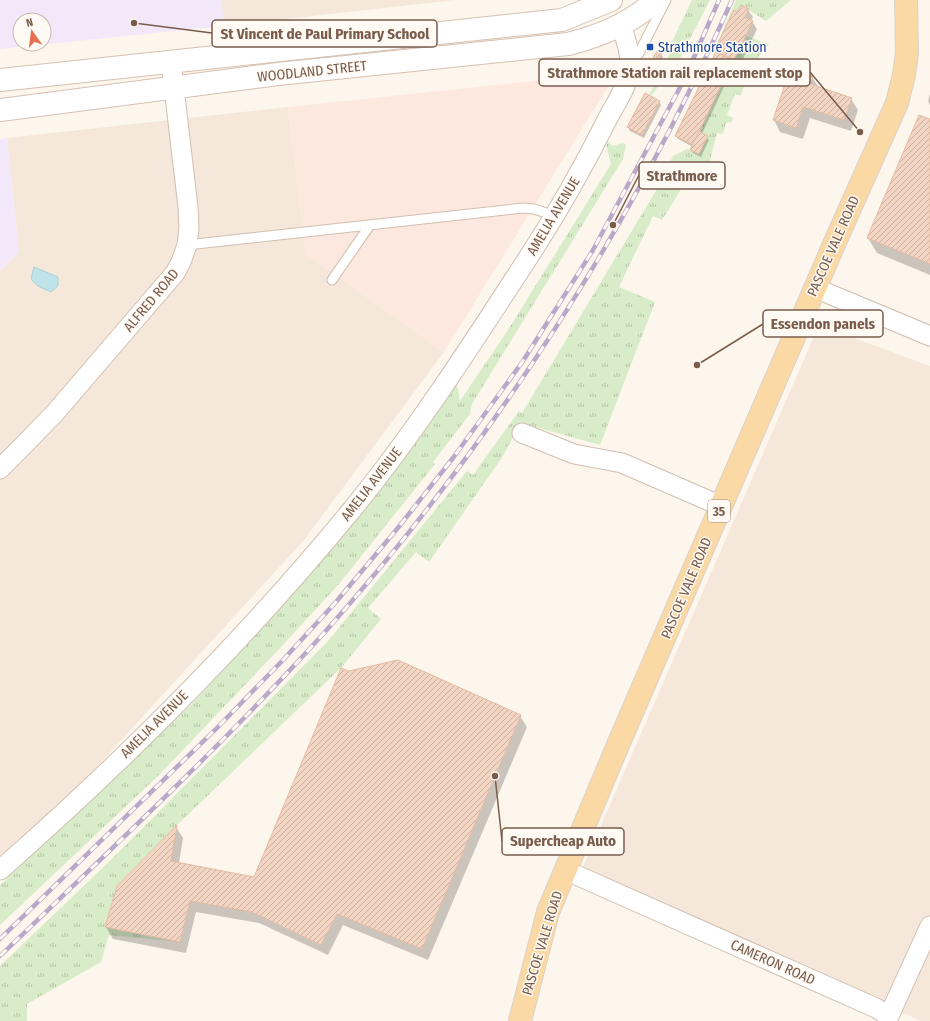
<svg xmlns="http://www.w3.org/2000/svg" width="930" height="1021" viewBox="0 0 930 1021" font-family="'Fira Sans Condensed',sans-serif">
  <defs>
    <pattern id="grass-tufts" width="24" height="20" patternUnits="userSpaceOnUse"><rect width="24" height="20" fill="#d8ecc9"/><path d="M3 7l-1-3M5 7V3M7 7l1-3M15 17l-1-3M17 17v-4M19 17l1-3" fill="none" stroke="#b4c2a5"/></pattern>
    <pattern id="building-hatch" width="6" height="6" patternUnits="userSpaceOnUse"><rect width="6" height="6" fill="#f3d5c3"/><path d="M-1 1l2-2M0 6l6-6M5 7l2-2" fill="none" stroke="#cab0a1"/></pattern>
  </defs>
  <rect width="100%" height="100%" fill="#fdf6ec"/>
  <g fill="#f5e8da">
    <path d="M221,0H455L224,26Z"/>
    <path d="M288,107L306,254L444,352L304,540L0,873V271L19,252L7,138Z"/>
    <path d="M819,325L930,366V1021H921L582,869Z"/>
  </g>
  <path fill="#fde8e0" d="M599,74L609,85L444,352L306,254L288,107Z"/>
  <g fill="#f3e8fa" fill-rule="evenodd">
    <path d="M0,0H221L224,26L0,49ZM20,20H44V44H20Z"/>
    <path d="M7,138L19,252L0,271V139Z"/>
  </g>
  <g fill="url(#grass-tufts)">
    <path d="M692,0H710L680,58L651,96L649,95L669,55V48Z"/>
    <path d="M736,0H791L766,21L741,5L737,12L734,11L716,46Z"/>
    <path d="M746,36L769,44L751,66L741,95L735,94L727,115L733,118L732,122L726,123L723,134L717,133L704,184L687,180L662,220L653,216L619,287L655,302L600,445L521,423L501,459L429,562L416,552L368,608L381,619L341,668L177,825L117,886L105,927L180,942L109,935L101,962L27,1004V1021H0V966L119,852L328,641L467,471L473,475L519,411L522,413L657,189L673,156L687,149L699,154V131Z"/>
    <path d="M607,141L613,146L622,143L626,145L623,159L472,404L470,414L433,462L435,464L339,584L282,646L159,775L0,925V885L191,705L281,608L407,451L457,384L460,401L508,330L611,164L606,144Z"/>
  </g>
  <path fill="#bfe3e8" stroke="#a5d3da" d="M34,267L58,277V286L51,292L38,286L31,279Z"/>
  <g fill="#0003">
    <path d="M748,10L753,17L751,20L757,29L739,67L734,65L702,134L709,140L701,157L693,153L691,150L693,147L678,139L676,136L716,51L738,13Z"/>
    <path d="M661,54L663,57L657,69L651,63Z"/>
    <path d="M812,77L819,88L851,99L858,110L851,131L810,118L803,139L780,132L774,120Z"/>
    <path d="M930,94V105L928,101Z"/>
    <path d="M659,101L661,105L644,138L630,131L628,127Z"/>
    <path d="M930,120V275L877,253L868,238Z"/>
    <path d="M349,672L520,716L527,727L428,960L343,925L328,955L259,923L196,912L186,953L113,939L106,927L118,887L176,827L183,838L179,864L255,878Z"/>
  </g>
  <g fill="url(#building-hatch)" stroke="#e6bba3">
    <path d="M741,5L749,9L745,17L753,21L734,60L714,51L734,10L737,12Z"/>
    <path d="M657,51L662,53L655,66L650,63Z"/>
    <path d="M716,52L733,60L693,145L675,136Z"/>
    <path d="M790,69L813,76L810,84L852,98L844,120L803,107L796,128L773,120Z"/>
    <path d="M645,93L660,101L642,135L627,127Z"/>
    <path d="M919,115L930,119V264L867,238Z"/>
    <path d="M699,131L708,136L699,154L690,150Z"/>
    <path d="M398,660L521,715L422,949L337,914L321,945L252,912L190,901L180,942L105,927L117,886L177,825L171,861L254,877L341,668L349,671Z"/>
  </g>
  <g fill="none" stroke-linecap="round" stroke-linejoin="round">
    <defs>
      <g id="lane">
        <path d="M630,61L638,55L666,0"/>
        <path d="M187,245L523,208L534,209L556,216"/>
        <path d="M332,280L370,225"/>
      </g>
      <g id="street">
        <path d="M815,288L930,336"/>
        <path d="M522,433L574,454L622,463L721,506"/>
        <path d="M0,469L54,414L175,273L181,262L187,245L189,228L188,207L171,62"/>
        <path d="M0,870C125,760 244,641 350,512C415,433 470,347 526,261C557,214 584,166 609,116C616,103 627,87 629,72C632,56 626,40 621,25"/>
        <path d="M565,870L876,1008L889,1016L930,926"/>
      </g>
      <g id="secondary">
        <path d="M0,80L562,20L611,0"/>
        <path d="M0,110L278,74L568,44C600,36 632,23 656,0"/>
      </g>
      <path id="primary" d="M520,1021L548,912L618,745L835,242L897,103L904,75L907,53L906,0"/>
    </defs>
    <use href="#lane" stroke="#d1beb0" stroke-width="11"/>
    <use href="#street" stroke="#d1beb0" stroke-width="21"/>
    <use href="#secondary" stroke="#d6c0b0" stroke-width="24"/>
    <use href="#primary" stroke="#dad1cd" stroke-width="24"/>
    <use href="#lane" stroke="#fff" stroke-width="9"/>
    <use href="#street" stroke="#fff" stroke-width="19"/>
    <use href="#secondary" stroke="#fff" stroke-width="22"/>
    <use href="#primary" stroke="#fbd9a5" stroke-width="22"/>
    <defs>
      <g id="rail">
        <path d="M0,939L218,727L283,660L336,602L397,529L453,458L523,361L593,250L684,80L719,0"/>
        <path d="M0,956C110,850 222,746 324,633C493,443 629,232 732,0"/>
      </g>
    </defs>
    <use href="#rail" stroke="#b9a8c9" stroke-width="4.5"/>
    <use href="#rail" stroke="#fffaf3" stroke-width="3" stroke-dasharray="9" stroke-linecap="butt"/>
  </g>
  <rect fill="#1a4fb4" stroke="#fffaf3" stroke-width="1.5" x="646" y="43" width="8" height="8" rx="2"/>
  <g text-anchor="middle" stroke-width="3" stroke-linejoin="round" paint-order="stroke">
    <rect fill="#fffaf3" stroke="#a28b7f" stroke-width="1" x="708" y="500" width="22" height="22" rx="3"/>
    <g font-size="13" font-weight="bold" fill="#7a5c4d">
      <text x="719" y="516">35</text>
    </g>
    <g font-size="14" fill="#164399" stroke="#fffaf3" text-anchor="start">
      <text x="658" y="52">Strathmore Station</text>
    </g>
    <g font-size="14" fill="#7a5c4d" stroke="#fffaf3">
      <text transform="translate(312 71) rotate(-6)" y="5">WOODLAND STREET</text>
      <text transform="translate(553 216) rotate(-59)" y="5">AMELIA AVENUE</text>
      <text transform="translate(833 246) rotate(-66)" y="5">PASCOE VALE ROAD</text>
      <text transform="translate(151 300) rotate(-50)" y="5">ALFRED ROAD</text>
      <text transform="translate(371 484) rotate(-52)" y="5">AMELIA AVENUE</text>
      <text transform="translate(686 588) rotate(-67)" y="5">PASCOE VALE ROAD</text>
      <text transform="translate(154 724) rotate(-45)" y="5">AMELIA AVENUE</text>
      <text transform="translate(542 943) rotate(-73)" y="5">PASCOE VALE ROAD</text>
      <text transform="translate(773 962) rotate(24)" y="5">CAMERON ROAD</text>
    </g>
  </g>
  <path fill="none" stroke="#7a5c4d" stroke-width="1.5" d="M134 23L212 33M860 132L810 72M613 225L639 175M697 365L763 324M495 776L502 841"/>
  <g fill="#7a5c4d" stroke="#fffaf3" stroke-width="1.5">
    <circle cx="134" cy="23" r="4"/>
    <circle cx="860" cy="132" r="4"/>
    <circle cx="613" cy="225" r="4"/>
    <circle cx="697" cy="365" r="4"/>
    <circle cx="495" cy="776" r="4"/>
  </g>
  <g fill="#fffaf3" stroke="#7a5c4d" stroke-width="1.5">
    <rect x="212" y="20" width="225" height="27" rx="4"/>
    <rect x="539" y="59" width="271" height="27" rx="4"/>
    <rect x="639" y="162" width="86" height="27" rx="4"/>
    <rect x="763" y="310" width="120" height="27" rx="4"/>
    <rect x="502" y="828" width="122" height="27" rx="4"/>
  </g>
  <g font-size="15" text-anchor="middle" font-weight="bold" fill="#7a5c4d">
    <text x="325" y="39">St Vincent de Paul Primary School</text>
    <text x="675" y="78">Strathmore Station rail replacement stop</text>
    <text x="682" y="181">Strathmore</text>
    <text x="823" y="329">Essendon panels</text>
    <text x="563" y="846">Supercheap Auto</text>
  </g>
  <g transform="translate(32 32) rotate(346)"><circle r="19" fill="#fffaf3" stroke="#cabbb1"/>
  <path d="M0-3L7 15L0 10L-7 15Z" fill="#e76f51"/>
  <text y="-6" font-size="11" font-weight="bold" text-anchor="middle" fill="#7a5c4d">N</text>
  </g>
</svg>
